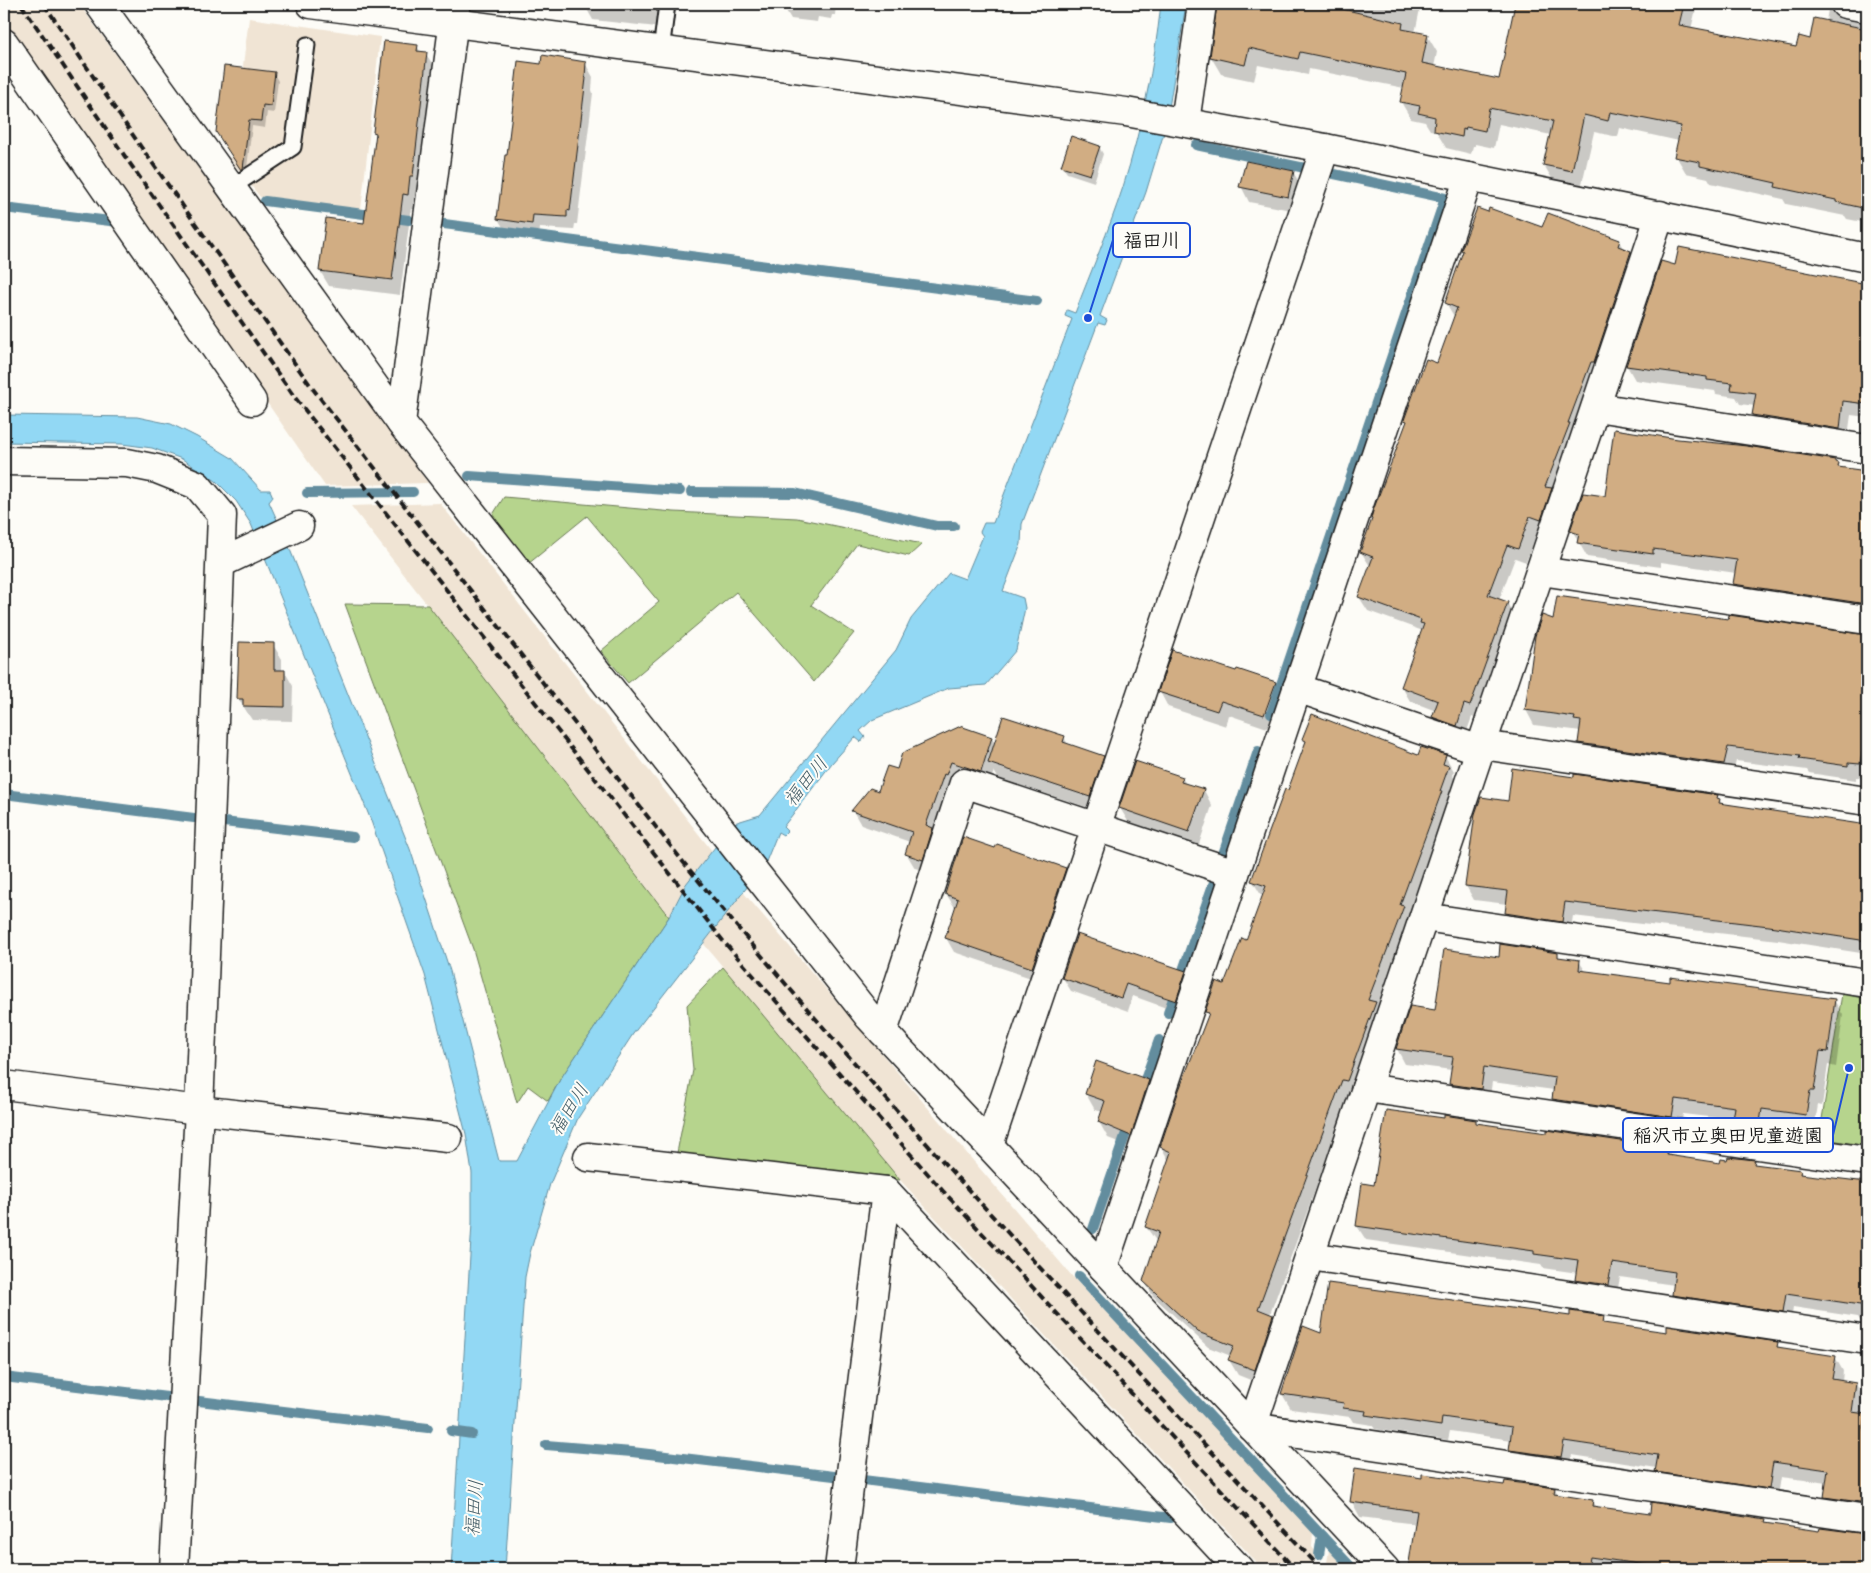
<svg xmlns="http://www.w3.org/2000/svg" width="1871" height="1573" viewBox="0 0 1871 1573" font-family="'Comic Neue','Klee One',sans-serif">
  <rect width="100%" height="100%" fill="#fdfcf7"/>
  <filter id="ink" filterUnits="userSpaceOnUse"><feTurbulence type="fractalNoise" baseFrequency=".02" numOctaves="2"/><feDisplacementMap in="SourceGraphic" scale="10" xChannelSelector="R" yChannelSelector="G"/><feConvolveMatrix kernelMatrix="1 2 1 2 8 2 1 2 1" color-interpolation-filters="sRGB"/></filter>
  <g filter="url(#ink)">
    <g fill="#f0e4d4">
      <path d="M4,4H79L428,483L325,486L4,24Z"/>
      <path d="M249,18L380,37L361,210L260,197L231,160Z"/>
      <path d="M440,503L712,851L686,884L669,917L351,506Z"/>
      <path d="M743,892L1072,1276L1313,1531L1312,1547L1315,1551L1313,1569H1263L900,1180L703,943Z"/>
      <path d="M1329,1550L1346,1569H1326Z"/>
    </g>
    <g fill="#b6d48d" stroke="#697854">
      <path d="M504,497L674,512L797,518L922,544L909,556L857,544L811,605L854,633L814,682L736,592L628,683L601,651L659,602L587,516L528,564L492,516Z"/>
      <path d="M345,604L428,605L669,917L561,1078L548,1101L528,1086L517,1103L473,949Z"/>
      <path d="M723,967L900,1180L677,1153L693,1070L687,1005Z"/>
      <path d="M1842,994L1867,998V1146L1819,1138Z"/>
    </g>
    <path fill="#92d8f4" stroke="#638d9e" d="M1161,4H1186L1166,126L1146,192L1100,316L1107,320L1105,325L1098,323L1022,524L1021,544L1003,591L1023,598L1025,608L1016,650L986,685L949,688L872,720L860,731L865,737L861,742L855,737L832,763L783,827L787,831L783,835L778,832L765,864L633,1034L578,1118L550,1184L530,1253L525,1277L505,1569H451L472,1223V1173L466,1134L425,975L370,818L251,524L236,501L216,481L182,459L152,448L122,444L4,442V415L137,417L171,424L197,437L232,458L261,490H270L273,497L269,502L287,542L410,849L450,971L499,1161H517L561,1078L669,917L686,884L734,823L760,815L896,650L911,619L949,573L965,579L983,536L980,532L984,523H993L1072,319L1065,316L1067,310L1075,313C1091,271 1109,230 1123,187C1142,127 1154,66 1161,4Z"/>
    <g fill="#0003">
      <path d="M584,4H660L657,27L593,20Z"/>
      <path d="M782,4H836L835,15H832L831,19L818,17L817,22L791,19Z"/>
      <path d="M1218,4H1421L1415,33L1427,35L1437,52L1434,67L1500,81L1516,4H1692L1696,9L1691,29L1797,49L1811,40L1826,21L1829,4H1867L1842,12L1839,19L1867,24V223L1847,219L1845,216L1786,204L1783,199L1711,183L1708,178L1686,173L1676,156L1679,141L1620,128L1618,137L1594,132L1581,188L1554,182L1544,165L1551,135L1499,124L1494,148L1475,144V146H1473L1471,154L1446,148L1436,131L1430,130L1425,122L1411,119L1401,102L1404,88L1309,69L1308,75L1258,65L1254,81L1221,74L1211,57Z"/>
      <path d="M417,46L421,53L426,54L435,68L416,209H411L400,295L329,286L320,271L365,225L376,136L374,132Z"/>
      <path d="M585,63L593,77L592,90L593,93L577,224H575L574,230L540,228L539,237L506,232L498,219L508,157L542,65Z"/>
      <path d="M274,74L278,81L274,113L267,112L265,128L252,126L246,176L222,140Z"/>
      <path d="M1099,147L1103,154L1094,182L1067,173L1062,166Z"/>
      <path d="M1293,172L1302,187L1296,211L1249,202L1241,186Z"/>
      <path d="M1543,229L1619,241L1624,250L1631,252L1639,266L1549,533L1538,530L1526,562L1515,558L1499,600L1507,603L1515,617L1478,719L1472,717L1464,739L1441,731L1433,717L1436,711L1410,701L1402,687L1423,631L1368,611L1359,597L1370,566L1361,552L1408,424L1406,420L1437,365L1455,318L1446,303L1464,253L1462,250Z"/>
      <path d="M1680,249L1867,286V417L1851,415L1847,443L1762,430L1753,415L1755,406L1740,404L1736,397L1716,394L1715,391L1635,380L1627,366L1676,267Z"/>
      <path d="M1834,461L1841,468L1867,472V617L1743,598L1734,584L1736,573L1661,562V567L1587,557L1572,530L1606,497Z"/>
      <path d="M1554,621L1867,645V778L1856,777V780L1809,773L1807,770L1736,761L1732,778L1588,757L1580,743L1581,731L1534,725L1526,710L1536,637Z"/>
      <path d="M273,645L282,659V672H285L293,686L292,721L252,720L238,698Z"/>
      <path d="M1237,673L1275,683L1284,698L1273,730L1229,715L1226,726L1168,707L1160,692Z"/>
      <path d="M963,726L964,729L992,738L995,745L1064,737L1068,745L1103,757L1112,772L1099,811L998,778L994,771L989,785L952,788L931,873L915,868L906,853L910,842L861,825L853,811L879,792L897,771Z"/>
      <path d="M1304,739L1419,756H1445L1454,771L1452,775L1457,782L1450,807L1409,917L1412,922L1379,1008L1384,1018L1350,1094L1270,1314L1273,1316L1281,1330L1263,1385L1238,1375L1229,1360L1231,1356L1208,1347L1153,1296L1144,1281L1157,1242L1146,1227L1169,1161L1161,1147L1209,1016L1207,1011L1225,985L1247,941L1263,896L1261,895L1252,880L1307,744Z"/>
      <path d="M1182,778L1186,784L1204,790L1212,806L1198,847L1129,823L1120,808Z"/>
      <path d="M1717,796L1722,804L1863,825V821L1867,822V954L1778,940L1573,916L1570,935L1514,927L1506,913L1507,904L1474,900L1466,886L1509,802Z"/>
      <path d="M1065,869L1073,883L1040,981L954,952L946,938L956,909L946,894Z"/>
      <path d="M1557,954L1560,958L1579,961L1586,972L1671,984L1834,1000L1843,1015L1836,1067L1828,1065L1822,1106L1818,1105L1814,1129L1770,1123L1767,1144L1742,1140L1733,1125L1734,1120L1683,1114L1680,1131L1561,1114L1553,1099L1554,1090L1492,1082L1489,1103L1459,1099L1450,1084L1452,1070L1405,1064L1397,1049L1436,1011L1500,958Z"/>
      <path d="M1185,972L1193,985L1183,1014L1133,996L1128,1011L1071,991L1063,978Z"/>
      <path d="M1149,1081L1157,1096L1139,1150L1108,1138L1099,1122L1103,1112L1095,1110L1086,1094Z"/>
      <path d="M1445,1119L1475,1121L1477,1124L1667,1149L1671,1157L1721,1164L1754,1162L1756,1165L1800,1171L1802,1175L1867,1182V1326H1863L1858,1317L1793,1307L1791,1325L1681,1309L1673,1295L1674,1285L1620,1277L1616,1299L1585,1294L1576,1280L1578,1273L1543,1268L1541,1265L1366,1240L1357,1226L1375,1186Z"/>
      <path d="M1571,1317H1603L1607,1325L1668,1333L1777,1344L1780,1349L1835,1357L1843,1371L1842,1382L1856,1384L1864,1399L1862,1415H1865L1867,1418V1516L1834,1511L1826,1497L1828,1483L1781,1477L1777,1503L1665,1486L1657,1471V1468L1572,1455L1569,1472L1519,1464L1510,1449L1512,1440L1450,1431L1448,1440L1375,1429L1372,1425L1353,1422L1350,1417L1291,1409L1282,1394L1322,1334Z"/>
      <path d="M1423,1479L1555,1489L1559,1496L1592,1501L1596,1508L1651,1515L1764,1521L1766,1525L1820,1532L1867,1535V1569H1413L1410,1565L1416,1524L1360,1517L1352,1502Z"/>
    </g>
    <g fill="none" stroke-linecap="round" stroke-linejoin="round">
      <g stroke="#638d9e" stroke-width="10">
        <path d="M1196,145L1305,168"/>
        <path d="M265,201L409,220"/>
        <path d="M4,208L118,222"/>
        <path d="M444,224L1037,301"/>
        <path d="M469,476L680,491"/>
        <path d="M691,492L795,493L937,526H954"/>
        <path d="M307,493L413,492"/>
        <path d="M1271,714L1445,198L1325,172"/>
        <path d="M4,794L194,818"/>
        <path d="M224,822L353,837"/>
        <path d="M1222,857L1258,751"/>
        <path d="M1168,1013L1214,882"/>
        <path d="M1141,1091L1159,1040"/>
        <path d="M1093,1229L1130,1121"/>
        <path d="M1079,1276L1353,1569"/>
        <path d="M4,1377L167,1397"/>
        <path d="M199,1401L428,1428"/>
        <path d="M451,1431L472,1434"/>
        <path d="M546,1445L632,1452L834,1476"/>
        <path d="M863,1480L1171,1518"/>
        <path d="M1319,1555L1322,1536"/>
      </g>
    </g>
    <g fill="#d1ad83" stroke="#1c1c1c">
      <path d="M1217,4H1321L1403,23L1402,29L1428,34L1422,63L1499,79L1515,4H1684L1679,25L1796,47L1799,36L1810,39L1814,18L1867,29V209L1836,202V200L1775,187L1776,183L1700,166V162L1674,157L1681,126L1610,112L1608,121L1584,115L1572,171L1543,165L1553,121L1489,108L1485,131L1466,127L1465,130L1463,129L1462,137L1434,131L1435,117L1418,113L1420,106L1400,102L1406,74L1300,52L1298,59L1249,48L1245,65L1210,57Z"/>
      <path d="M384,41L418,45L417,51L427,52L413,176H410L408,195L403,194L392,280L319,271L326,218L364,223L376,133L373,132Z"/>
      <path d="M542,55L586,62L585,77L586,78L570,211L567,210V217L533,215L532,224L497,219L505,155H507L518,61L541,64Z"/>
      <path d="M224,66L275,72L271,106L263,105L261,121L249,120L243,169L241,170L216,132Z"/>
      <path d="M1071,136L1100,146L1090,175L1061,166Z"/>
      <path d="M1246,161L1294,171L1288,197L1239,187Z"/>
      <path d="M1477,208L1488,212L1489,208L1542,227L1548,213L1620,240L1618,246L1631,251L1594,362H1591L1568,423H1570L1545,487L1552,488L1541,520L1530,516L1518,549L1507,545L1488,595L1508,602L1470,706L1464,704L1457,726L1432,717L1438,701L1401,687L1424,624L1420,623L1421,620L1358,597L1373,557L1360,552L1372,519L1371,518L1374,508L1407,421L1404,420L1426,359L1437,363L1457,308L1445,303L1463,251L1461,250Z"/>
      <path d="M1679,247L1867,284V404L1843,401L1840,429L1752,415L1756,393L1731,390L1732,383L1707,380V377L1626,366L1661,261L1675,265Z"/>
      <path d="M1614,429L1678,439L1747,446L1835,460V462L1839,463L1838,467L1867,471V604L1733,584L1737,560L1653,549V554L1577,543L1579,534L1570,531L1583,493L1605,496Z"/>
      <path d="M1557,596L1706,617L1707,616L1728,619L1729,615L1867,635V753L1862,752L1860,764L1848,763V766L1799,759L1800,756L1728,747L1724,764L1578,743L1581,721L1574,720L1575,717L1525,710L1535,636L1542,615L1553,619Z"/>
      <path d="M239,642L274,643V670H285V707L243,706V699H237Z"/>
      <path d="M1172,650L1236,671L1237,669L1276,682L1264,715L1221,701L1217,711L1158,692Z"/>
      <path d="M1312,714L1418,755L1421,747L1446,755L1443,764L1449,766L1440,791H1442L1400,905L1404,906L1368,1000L1376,1002L1347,1081L1342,1080L1258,1309L1273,1315L1255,1370L1228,1360L1234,1346L1198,1332L1143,1281L1159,1232L1145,1227L1171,1152L1160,1147L1179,1090L1209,1013L1205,1012L1216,981L1224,984L1242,938L1246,940L1266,886L1251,881L1285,789L1288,790L1306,741L1302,739Z"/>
      <path d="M1003,716L1065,736L1063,742L1104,756L1090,797L988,763Z"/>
      <path d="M963,725V727L992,737L981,772L951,762L946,775L944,774L926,825L933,828L923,860L905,854L912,832L851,811L870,788L878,791L887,766L897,769L902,753Z"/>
      <path d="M1135,761L1183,777L1181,782L1204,789L1189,832L1119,808Z"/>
      <path d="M1512,768L1574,777V774L1718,795L1717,798L1720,799L1719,803L1867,825V941L1769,926L1565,902L1562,922L1505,913L1508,891L1465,886L1475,814L1481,797L1508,801Z"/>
      <path d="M963,837L995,848L997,844L1066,868L1032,968L945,938L958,899L945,894Z"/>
      <path d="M1077,934L1186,971L1176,1001L1126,984L1121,998L1062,978Z"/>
      <path d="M1500,944L1558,953V957L1580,960L1579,970L1670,982V977L1835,999L1828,1052L1820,1051L1814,1091H1810L1806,1115L1762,1109L1759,1129L1732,1126L1735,1107L1675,1099L1672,1117L1552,1099L1555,1078L1484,1067L1481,1089L1449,1084L1453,1057L1396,1049L1410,1006L1435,1010L1444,949L1499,957Z"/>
      <path d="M1096,1061L1149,1080L1131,1136L1098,1122L1105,1101L1085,1094Z"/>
      <path d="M1386,1110L1444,1118V1115L1476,1120V1123L1547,1133V1130L1668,1148L1667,1155L1720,1163L1721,1159L1727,1160L1728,1157L1755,1160L1754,1164L1801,1170L1800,1174L1867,1182V1306L1786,1294L1783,1312L1672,1295L1675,1272L1612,1263L1608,1285L1575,1280L1578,1260L1534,1254V1251L1356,1226L1362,1183L1374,1185Z"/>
      <path d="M1328,1283L1570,1316V1311L1604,1316L1603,1323L1667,1332V1326L1778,1342L1777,1347L1836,1356L1832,1379L1856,1383L1852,1412L1866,1414L1864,1432H1867V1503L1824,1497L1828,1470L1773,1462L1769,1489L1655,1472L1658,1455L1564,1441L1561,1457L1509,1450L1512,1427L1442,1417L1441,1426L1365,1415L1366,1411L1343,1408L1344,1403L1281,1394L1303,1326L1321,1333Z"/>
      <path d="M1355,1468L1422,1478V1474L1504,1485L1505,1481L1555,1488L1554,1494L1593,1500L1592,1506L1650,1514L1651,1502L1765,1520L1764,1523L1819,1531L1820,1528L1867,1534V1569H1674L1590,1557L1588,1569H1408L1417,1511L1350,1502Z"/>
    </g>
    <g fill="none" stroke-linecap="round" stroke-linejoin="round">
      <defs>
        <g id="service">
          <path d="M661,51L667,4"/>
          <path d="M232,187L293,147L307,45"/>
        </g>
        <g id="minor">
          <path d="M99,4L401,423L869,1017L1385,1569"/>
          <path d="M1845,4L1867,8"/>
          <path d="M4,43L252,401"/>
          <path d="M1185,122L1202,4"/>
          <path d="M1660,215L1252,1427L1867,1519"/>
          <path d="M1596,407L1867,449"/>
          <path d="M401,423L456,4"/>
          <path d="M4,461L127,463L157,469L197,485L222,515L199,1110L174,1569"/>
          <path d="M221,563L299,526"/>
          <path d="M1541,571L1867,620"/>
          <path d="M1297,688L1480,750"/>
          <path d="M1482,745L1867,801"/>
          <path d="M1424,917L1867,983"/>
          <path d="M883,1032L964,783L1235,873"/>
          <path d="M4,1085L199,1110L448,1138"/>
          <path d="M1366,1088L1867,1161"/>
          <path d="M989,1145L1325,148"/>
          <path d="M588,1157L886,1191L839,1569"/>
          <path d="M886,1191L1239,1569"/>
          <path d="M1310,1256L1867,1340"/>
          <path d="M1103,1267L1469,177"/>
        </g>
        <path id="tertiary" d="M311,4L1126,112L1325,148L1867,258"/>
      </defs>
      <use href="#service" stroke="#1c1c1c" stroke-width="19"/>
      <use href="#minor" stroke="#1c1c1c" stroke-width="31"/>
      <use href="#tertiary" stroke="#1c1c1c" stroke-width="31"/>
      <use href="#service" stroke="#fdfcf7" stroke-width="15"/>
      <use href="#minor" stroke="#fdfcf7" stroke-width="28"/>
      <use href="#tertiary" stroke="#fdfcf7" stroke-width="28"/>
      <g stroke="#1c1c1c" stroke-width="4" stroke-dasharray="8 4" stroke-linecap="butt">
        <path d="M21,4L124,155L293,395L724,942L943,1191L1295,1569"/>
        <path d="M44,4L141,147L313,389L684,863C885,1108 1105,1337 1321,1569"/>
      </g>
    </g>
  </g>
  <g text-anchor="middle" stroke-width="4" stroke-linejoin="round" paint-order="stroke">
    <g font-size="19" font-style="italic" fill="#455e68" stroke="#fdfcf7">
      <text transform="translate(805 781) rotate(-51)" y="7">福田川</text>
      <text transform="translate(568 1109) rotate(-58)" y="7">福田川</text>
      <text transform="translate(473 1508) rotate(-86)" y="7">福田川</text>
    </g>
  </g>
  <path fill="none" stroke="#1d4ed8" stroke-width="2" d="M1088 318L1113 240M1849 1068L1833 1135"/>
  <g fill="#1d4ed8" stroke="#fdfcf7" stroke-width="2">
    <circle cx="1088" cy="318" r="5"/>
    <circle cx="1849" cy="1068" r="5"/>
  </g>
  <g fill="#fdfcf7" stroke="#1d4ed8" stroke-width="2">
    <rect x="1113" y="223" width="77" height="34" rx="5"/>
    <rect x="1623" y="1118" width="210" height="34" rx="5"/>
  </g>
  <g font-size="19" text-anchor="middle" font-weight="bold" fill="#1c1c1c">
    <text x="1152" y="247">福田川</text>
    <text x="1728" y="1142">稲沢市立奥田児童遊園</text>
  </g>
  <rect width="1871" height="1573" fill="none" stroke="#fdfcf7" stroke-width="20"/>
  <rect x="10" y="10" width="1851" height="1553" fill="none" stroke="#1c1c1c" stroke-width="2" filter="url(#ink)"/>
</svg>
